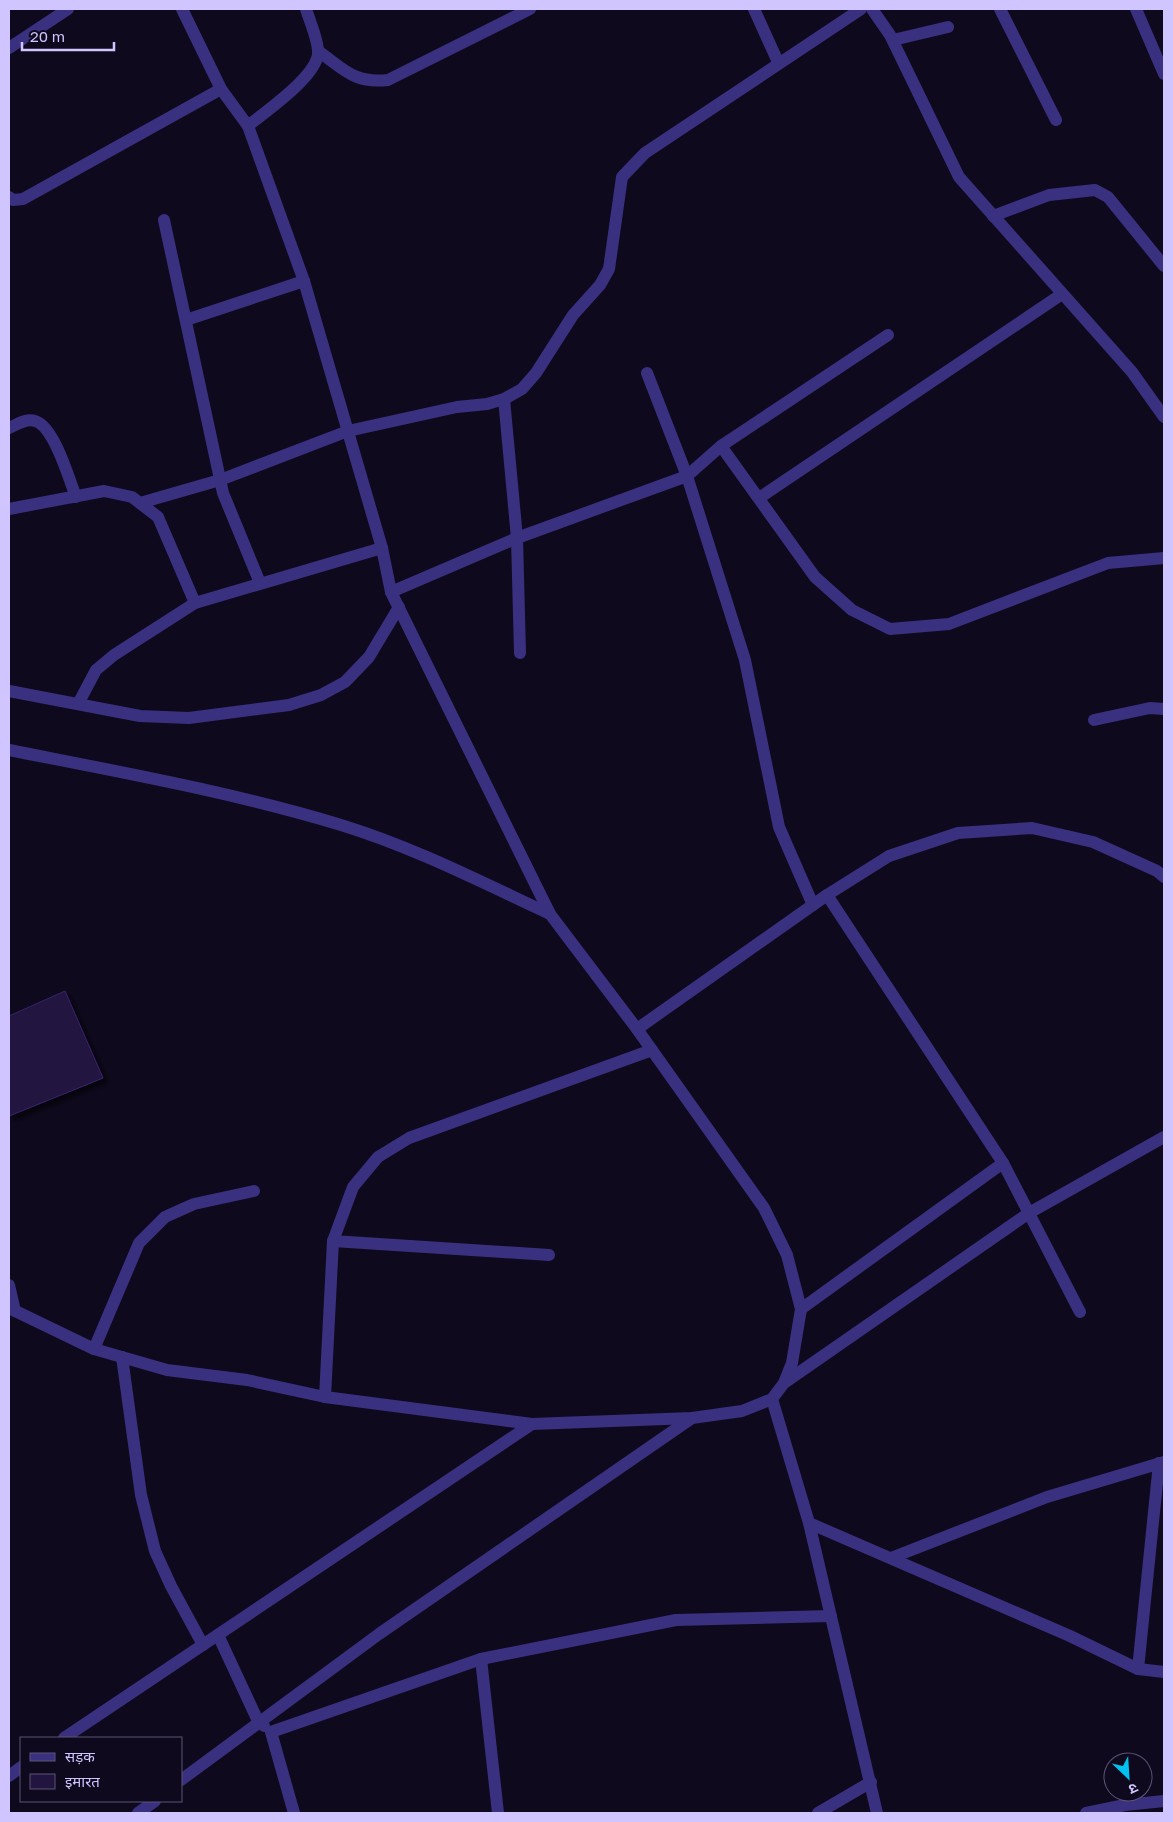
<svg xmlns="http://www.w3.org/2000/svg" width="1173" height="1822" viewBox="0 0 1173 1822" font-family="'Golos Text','Noto Sans Devanagari',sans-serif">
  <defs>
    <filter id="shadow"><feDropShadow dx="4.5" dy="4.5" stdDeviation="2.5" flood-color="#0009"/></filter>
  </defs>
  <rect width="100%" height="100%" fill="#0f091d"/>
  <path fill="#21143f" stroke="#39246d" filter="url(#shadow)" d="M65,991L103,1078L9,1116V1016Z"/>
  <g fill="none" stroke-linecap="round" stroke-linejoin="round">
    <g stroke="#3a3080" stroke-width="12">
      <path d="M754,9L778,62"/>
      <path d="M872,9L890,35L959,177L1132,372L1164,417"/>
      <path d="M1000,9L1056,120"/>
      <path d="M1136,9L1164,74"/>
      <path d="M893,40L948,27"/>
      <path d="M9,48L68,9"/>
      <path d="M318,51C344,69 354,84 388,80L530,9"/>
      <path d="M248,126C266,111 321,74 318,50C317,37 310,22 306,9"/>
      <path d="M9,197L13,200L23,199L221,89"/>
      <path d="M993,216L1049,195L1095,190L1108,197L1164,266"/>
      <path d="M164,220L223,493L260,583"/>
      <path d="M186,320L304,281"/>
      <path d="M647,373L687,476L745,660L779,827L813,905"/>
      <path d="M504,399L517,538L520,653"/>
      <path d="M9,428C16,425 26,418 35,421C54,426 69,479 76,497"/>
      <path d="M721,446L815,577L852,610L890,629L949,624L1108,563L1164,558"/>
      <path d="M759,498L1062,294"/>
      <path d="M140,503L220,480L348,431L457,407L487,404L504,399L522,389L536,373L573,315L600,285L609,269L622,177L645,153L861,9"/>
      <path d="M9,509L104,491L132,497L158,517L195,603"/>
      <path d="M391,592L517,538L687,476L721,446L888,335"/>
      <path d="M9,691L140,716L189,718L289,705L321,695L345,682L369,657L399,607"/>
      <path d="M78,704L96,670L114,655L195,603L382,548"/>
      <path d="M1094,720L1150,708L1164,709"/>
      <path d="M9,750C120,772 232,792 341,825C413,847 481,882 550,914"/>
      <path d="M827,895L889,856L958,833L1032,828L1093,842L1157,871L1164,877"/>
      <path d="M637,1029L827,895L1003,1163L801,1309"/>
      <path d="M1003,1163L1080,1312"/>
      <path d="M549,1255L333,1241L353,1187L378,1157L409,1138L652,1050"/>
      <path d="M9,1285L15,1311"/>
      <path d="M9,1308L94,1349L167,1370L247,1380L325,1397L532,1424L692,1418L742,1411L772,1399L784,1383L792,1363L801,1309L787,1255L764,1208L637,1029L550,914L391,592L382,548L304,281L248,126L221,89L182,9"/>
      <path d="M94,1349L139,1243L165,1217L194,1204L254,1191"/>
      <path d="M122,1357L141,1495L155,1551L171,1586L203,1645"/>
      <path d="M784,1383L1029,1213L1164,1137"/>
      <path d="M325,1397L333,1241"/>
      <path d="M772,1399L809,1523L877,1813"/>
      <path d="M809,1523L1070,1636L1138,1669L1164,1672"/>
      <path d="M891,1558L1047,1497L1164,1462"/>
      <path d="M218,1635L258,1721L264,1726"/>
      <path d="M481,1659L498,1813"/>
      <path d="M1138,1669L1159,1463"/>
      <path d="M64,1738L532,1424"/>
      <path d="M9,1776L21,1767"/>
      <path d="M181,1780L379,1634L692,1418"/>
      <path d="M138,1813L155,1801"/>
      <path d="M294,1813L271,1732L481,1659L676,1620L831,1616"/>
      <path d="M818,1813L871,1782"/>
      <path d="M1086,1813L1125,1805L1164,1801"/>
    </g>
  </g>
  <rect width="1173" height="1822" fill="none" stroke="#d1c5ff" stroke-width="20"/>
  <rect x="20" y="1737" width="162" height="65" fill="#0f091d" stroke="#5d5477"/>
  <rect x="30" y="1753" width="25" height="8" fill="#3a3080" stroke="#5d5477"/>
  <text x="65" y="1762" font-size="15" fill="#d1c5ff">सड़क</text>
  <rect x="30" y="1774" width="25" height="15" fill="#21143f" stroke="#5d5477"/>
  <text x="65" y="1787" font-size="15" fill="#d1c5ff">इमारत</text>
  <g transform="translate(1128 1777) rotate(155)"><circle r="24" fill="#0f091d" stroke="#5d5477"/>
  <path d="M0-4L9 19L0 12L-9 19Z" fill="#00c2f0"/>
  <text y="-8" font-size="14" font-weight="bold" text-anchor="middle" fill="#d1c5ff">उ</text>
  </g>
  <path d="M22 42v8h92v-8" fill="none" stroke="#d1c5ff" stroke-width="2.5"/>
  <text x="30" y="42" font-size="15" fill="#d1c5ff" stroke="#0f091d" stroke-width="4" paint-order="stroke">20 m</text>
</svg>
